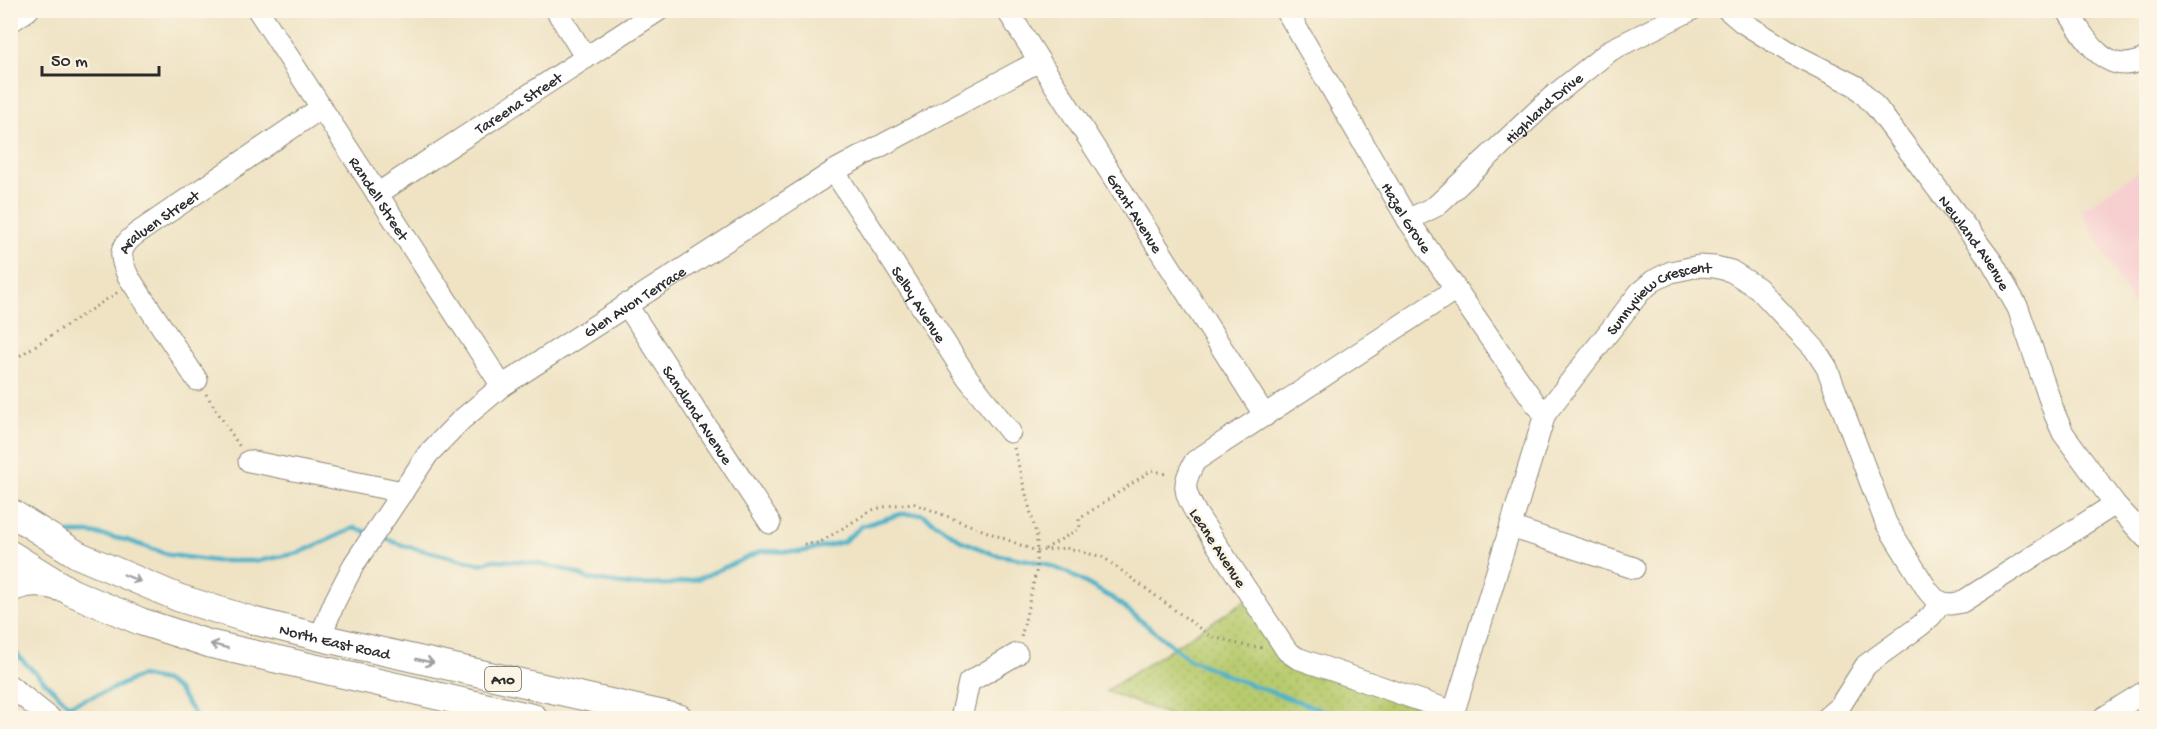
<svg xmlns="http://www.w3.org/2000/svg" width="2157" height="729" viewBox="0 0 2157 729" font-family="'Gochi Hand',sans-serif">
  <defs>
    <pattern id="grass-dots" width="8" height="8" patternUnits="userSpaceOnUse" patternTransform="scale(1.5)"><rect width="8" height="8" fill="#b8cb6e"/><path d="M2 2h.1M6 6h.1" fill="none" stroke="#9eae5f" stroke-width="1.8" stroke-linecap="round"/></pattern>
  </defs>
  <rect width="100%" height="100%" fill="#fcf5e5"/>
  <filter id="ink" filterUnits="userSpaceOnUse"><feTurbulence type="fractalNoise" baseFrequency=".0167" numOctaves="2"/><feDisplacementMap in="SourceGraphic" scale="12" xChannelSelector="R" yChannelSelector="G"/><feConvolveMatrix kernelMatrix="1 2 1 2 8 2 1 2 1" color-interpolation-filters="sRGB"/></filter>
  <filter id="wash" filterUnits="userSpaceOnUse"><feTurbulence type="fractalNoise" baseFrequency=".008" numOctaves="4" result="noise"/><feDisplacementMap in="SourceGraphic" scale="24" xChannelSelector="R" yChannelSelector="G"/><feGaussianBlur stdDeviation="1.35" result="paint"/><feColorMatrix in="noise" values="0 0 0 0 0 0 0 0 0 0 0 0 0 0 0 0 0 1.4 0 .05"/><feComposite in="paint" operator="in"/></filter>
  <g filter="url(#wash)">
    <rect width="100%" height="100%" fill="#efe3c4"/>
    <path fill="#f7cfd0" d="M2146,166V330L2081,210Z"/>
    <path fill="url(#grass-dots)" stroke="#727b4c" stroke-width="1.5" d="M1251,597L1287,651L1452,718H1177L1106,691Z"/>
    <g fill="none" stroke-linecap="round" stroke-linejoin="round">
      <g stroke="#4ab1c8" stroke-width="4.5">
        <path d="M69,533H91L126,540L170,555L215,561H258L299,553L354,528L367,532"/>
        <path d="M381,537L405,546L480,564L494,560L529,562L567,570L589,579L629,585L670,584L698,579L762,551L800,552L843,542L862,526L901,514H922L962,541L993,554L1043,563L1068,573L1114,599L1189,659L1238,680L1344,718"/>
        <path d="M10,645L21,659L69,705L110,690L140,676L165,681L178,690L197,718"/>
      </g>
    </g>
  </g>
  <g filter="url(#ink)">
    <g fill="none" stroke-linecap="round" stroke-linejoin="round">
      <defs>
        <g id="minor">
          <path id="s1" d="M258,10L502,386"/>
          <path d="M556,10L586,58"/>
          <path id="s2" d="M1007,10L1265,416"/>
          <path id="s3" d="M1286,10L1408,220L1535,403L1545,414"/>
          <path id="s4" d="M1728,10L1742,22L1791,53L1856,86L1877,108L1992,262L2018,308L2055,415L2063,433L2115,504L2146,538"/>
          <path d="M2067,10C2086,40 2106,79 2146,58"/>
          <path d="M10,22L28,10"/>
          <path id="s5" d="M834,171L967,377L1010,432"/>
          <path id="s6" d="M377,194L659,10"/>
          <path id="s7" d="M1408,220L1436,206L1552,97L1611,50L1691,10"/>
          <path id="s8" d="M626,304L770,523"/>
          <path id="s9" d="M197,380L128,276C119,256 118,248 136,234L321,108"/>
          <path d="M249,461L403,492"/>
          <path d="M1511,527L1634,568"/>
          <path id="s10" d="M320,637L335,601L354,564L428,454L460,421L502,386L834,171L1039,61"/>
          <path d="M10,686L50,718"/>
          <path d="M1454,712L1297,658L1287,651L1196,513C1183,490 1182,484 1195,461L1456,289"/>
          <path d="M961,718L969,682L1017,654"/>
          <path id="s11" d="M1452,718L1545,414L1640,292L1653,281L1671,272L1699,266L1715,267L1731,271L1758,288L1814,348L1827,368L1886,523L1928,591L1935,599L1943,603L1951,604L1962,602L2115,504"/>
          <path d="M1826,718L1840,706L1866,665L1921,625L1932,615L1940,602"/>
          <path d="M2103,718L2146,691"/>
        </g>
        <g id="major">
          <path id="s12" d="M10,512L78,555L179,598L254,621L327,639L679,718"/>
          <path d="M10,554L71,592L92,601L142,622L210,644L534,718"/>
          <path d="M10,589C27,581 41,581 58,587"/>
        </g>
      </defs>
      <use href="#minor" stroke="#8d8778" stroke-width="23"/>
      <use href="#major" stroke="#8d8778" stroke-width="29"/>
      <g stroke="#8d8778" stroke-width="3" stroke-dasharray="1.5 4.5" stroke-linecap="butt">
        <path d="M10,362L118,292"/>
        <path d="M206,394L240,447"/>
        <path d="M1014,448L1037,537L1036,572L1021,638"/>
        <path d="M804,544L819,543L872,510L888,506L913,503L1036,551L1066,548L1103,557L1210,636L1242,645L1264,648"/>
        <path d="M1045,549L1080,528L1079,519L1152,470L1169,475"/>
      </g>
      <use href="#minor" stroke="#fff" stroke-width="21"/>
      <use href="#major" stroke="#fff" stroke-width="27"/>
    </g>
    <defs><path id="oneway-shaft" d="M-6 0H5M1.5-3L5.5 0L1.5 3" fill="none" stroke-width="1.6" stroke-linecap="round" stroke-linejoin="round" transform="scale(1.5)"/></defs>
    <g stroke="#a0a0a0">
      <use href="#oneway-shaft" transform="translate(132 578) rotate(23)"/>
      <use href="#oneway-shaft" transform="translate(219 646) rotate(-166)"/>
      <use href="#oneway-shaft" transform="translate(425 661) rotate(13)"/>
    </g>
  </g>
  <g text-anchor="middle" stroke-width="5" stroke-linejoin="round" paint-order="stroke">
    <rect fill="#fcf5e5" stroke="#6a6863" stroke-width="1.5" x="485" y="667" width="36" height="24" rx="4.5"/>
    <g font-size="15" font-weight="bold" fill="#2b2b2b">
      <text x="503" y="684">A10</text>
    </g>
    <g font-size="16" fill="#2b2b2b" stroke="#fcf5e5">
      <text dy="6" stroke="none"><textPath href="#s6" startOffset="168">Tareena Street</textPath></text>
      <text dy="6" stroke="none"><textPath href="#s7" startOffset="177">Highland Drive</textPath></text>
      <text dy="6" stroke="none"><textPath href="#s1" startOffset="224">Randell Street</textPath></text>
      <text dy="6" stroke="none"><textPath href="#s2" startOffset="240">Grant Avenue</textPath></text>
      <text dy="6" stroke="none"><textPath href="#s3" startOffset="240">Hazel Grove</textPath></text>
      <text dy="6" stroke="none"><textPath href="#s9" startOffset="198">Araluen Street</textPath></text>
      <text dy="6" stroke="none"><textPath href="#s4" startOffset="346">Newland Avenue</textPath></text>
      <text dy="6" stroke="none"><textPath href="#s10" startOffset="471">Glen Avon Terrace</textPath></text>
      <text dy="6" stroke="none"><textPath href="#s5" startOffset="158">Selby Avenue</textPath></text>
      <text dy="6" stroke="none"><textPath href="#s11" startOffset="486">Sunnyview Crescent</textPath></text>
      <text dy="6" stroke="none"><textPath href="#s8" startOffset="132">Sandland Avenue</textPath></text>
      <text transform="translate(1219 547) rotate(57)" y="6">Leane Avenue</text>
      <text dy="6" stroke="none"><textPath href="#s12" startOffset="352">North East Road</textPath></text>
    </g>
  </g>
  <rect width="2157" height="729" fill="none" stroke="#fcf5e5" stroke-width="36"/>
  <path d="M42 66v9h117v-9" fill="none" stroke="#2b2b2b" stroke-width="3"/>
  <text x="51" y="66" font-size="18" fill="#2b2b2b" stroke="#fcf5e5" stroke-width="4.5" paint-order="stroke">50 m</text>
</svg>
